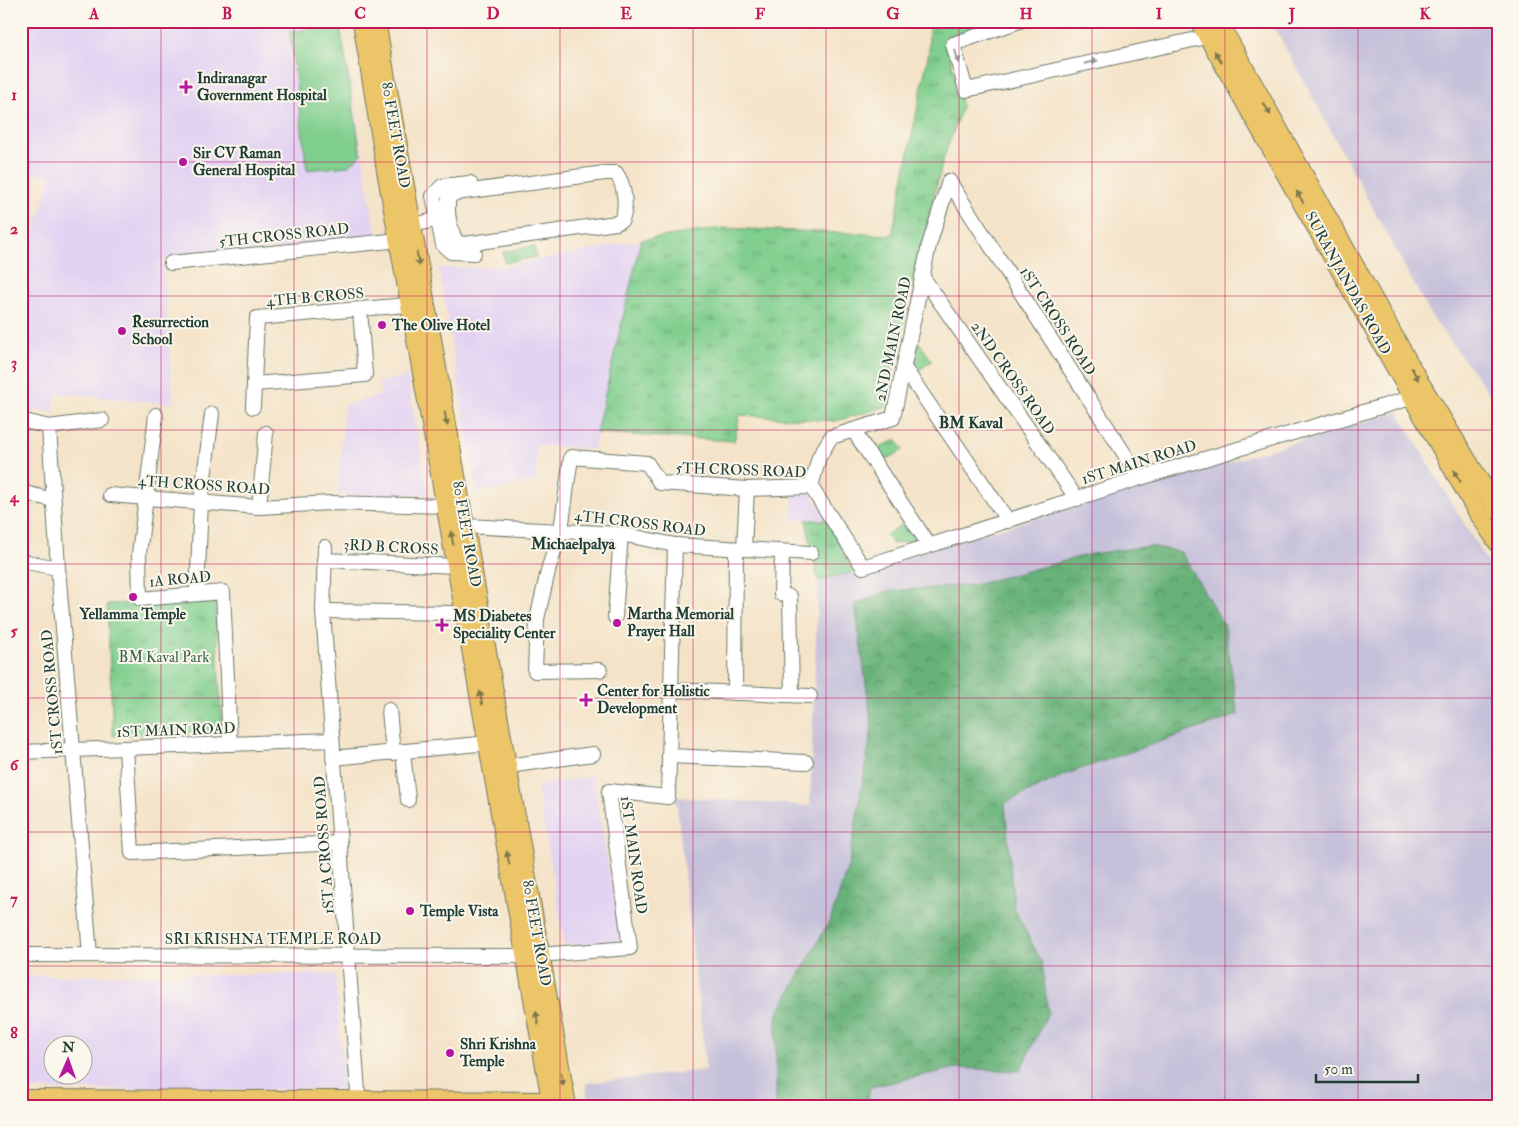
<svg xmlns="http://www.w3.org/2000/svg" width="1519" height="1127" viewBox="0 0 1519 1127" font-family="'IM FELL Double Pica',serif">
  <defs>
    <pattern id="grass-tufts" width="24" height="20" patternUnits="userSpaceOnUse" patternTransform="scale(1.25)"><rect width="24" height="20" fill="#81cf8e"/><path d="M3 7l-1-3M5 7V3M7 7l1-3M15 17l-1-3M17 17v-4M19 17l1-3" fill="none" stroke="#69a975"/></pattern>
    <pattern id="forest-crowns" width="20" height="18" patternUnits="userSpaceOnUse" patternTransform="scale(1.25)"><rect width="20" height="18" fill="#68b279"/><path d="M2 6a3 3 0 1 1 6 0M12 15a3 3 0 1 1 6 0" fill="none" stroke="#559264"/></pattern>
  </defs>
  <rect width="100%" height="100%" fill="#fbf7ec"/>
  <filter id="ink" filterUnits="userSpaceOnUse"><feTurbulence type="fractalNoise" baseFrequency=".02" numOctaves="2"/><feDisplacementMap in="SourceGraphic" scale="10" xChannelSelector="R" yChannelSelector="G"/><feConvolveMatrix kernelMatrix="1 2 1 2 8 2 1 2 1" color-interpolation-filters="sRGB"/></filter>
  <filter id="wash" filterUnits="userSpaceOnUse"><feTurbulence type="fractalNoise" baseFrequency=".0096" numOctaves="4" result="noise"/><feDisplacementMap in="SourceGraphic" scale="20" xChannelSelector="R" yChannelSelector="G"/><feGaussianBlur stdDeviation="1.12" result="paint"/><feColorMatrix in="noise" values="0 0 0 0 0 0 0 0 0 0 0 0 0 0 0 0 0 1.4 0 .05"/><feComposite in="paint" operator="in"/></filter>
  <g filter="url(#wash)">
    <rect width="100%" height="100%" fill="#f4e3c8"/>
    <g fill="#e3d3f2" fill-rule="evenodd">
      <path d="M21,21H340L377,240L163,260L173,404L56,393L54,413L21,405V280L51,176L21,170Z"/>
      <path d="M641,240L594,449L537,445L536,481L477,493L439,268L503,267Z"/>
      <path d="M407,377L428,494L338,495L344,405L382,395L378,382Z"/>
      <path d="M793,493L811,494L828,520L792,519Z"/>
      <path d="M593,776L621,941L565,945L537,786Z"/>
      <path d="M335,974L344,1089L24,1090L21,976ZM52,1044H82V1074H52Z"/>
    </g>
    <g fill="#c6c0da">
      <path d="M1271,21H1498V405L1432,317Z"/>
      <path d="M1398,412L1498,581V1106H588L586,1083L706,1070L676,797L810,806L818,580L853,572Z"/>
    </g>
    <g fill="url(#grass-tufts)" stroke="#508661">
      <path d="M929,21H995L946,38L962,107L944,157L917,262L886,407L836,421L740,415L734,441L596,433L641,240L723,228L892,235L929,51Z"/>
      <path d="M534,246L536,257L505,263L503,252Z"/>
      <path d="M919,342L932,361L915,373L911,368Z"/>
      <path d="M896,439L903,450L882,462L875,451Z"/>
      <path d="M806,520H828L853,572L818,580Z"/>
      <path d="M905,522L918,539L893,544L886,535Z"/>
      <path d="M215,599L222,731L113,736L107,604Z"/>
    </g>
    <path fill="url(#forest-crowns)" stroke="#447856" d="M1150,546L1181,552L1225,627L1238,715L1066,774L1005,803L1014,908L1042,963L1048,1013L1020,1071L956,1068L870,1087L867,1106H776V1017L831,918L849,863L872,727L855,605L888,591L974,585L1091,554Z"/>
    <path fill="#81cf8e" stroke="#508661" d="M340,25L361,155L349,166L307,170L290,32Z"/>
  </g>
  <g filter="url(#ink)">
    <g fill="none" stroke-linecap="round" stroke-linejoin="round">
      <defs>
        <g id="minor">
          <path d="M1020,21L953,44L966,90L1206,37"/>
          <path d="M605,173H616C625,185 627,207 622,220L616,223L465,244L456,242C450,228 446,210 449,196L456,193Z"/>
          <path d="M949,181L1140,478"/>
          <path d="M470,183L442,186L433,196L443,245L451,252L474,253"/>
          <path d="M412,225L445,218"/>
          <path d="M171,263L400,240"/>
          <path d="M922,276L1077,499"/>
          <path d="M905,369L1008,521"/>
          <path d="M255,384L365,375L360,309"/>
          <path d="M253,407L257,318L419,304"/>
          <path d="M156,415L139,554L140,599L223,592L230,744"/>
          <path d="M21,420L49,427L102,420"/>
          <path d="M49,427L58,568L90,955"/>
          <path d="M853,430L929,545"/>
          <path d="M811,487L863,567L1140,478L1421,395"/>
          <path d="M811,487L819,457L831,437L893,418L929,245L949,181"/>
          <path d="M21,492L53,500"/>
          <path d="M110,495L259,507L330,503L446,506"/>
          <path d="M259,507L266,433"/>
          <path d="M465,526L621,534L675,545L811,553"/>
          <path d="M325,547L323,611L359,1106"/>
          <path d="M744,549L747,489"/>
          <path d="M782,552L781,594L790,597L792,695"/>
          <path d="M324,560L456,566"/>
          <path d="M21,561L58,568"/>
          <path d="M197,594L201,502L212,414"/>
          <path d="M323,611L455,613"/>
          <path d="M615,617L621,534"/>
          <path d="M600,670L535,671L537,619L549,567L561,530L571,457L647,463L660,483L747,489L811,487"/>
          <path d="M672,690L810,696"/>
          <path d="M735,693L736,549"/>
          <path d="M389,710L393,753"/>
          <path d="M126,748L132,853L340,843"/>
          <path d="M21,752L332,740"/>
          <path d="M403,752L408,800"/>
          <path d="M669,756L806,762"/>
          <path d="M333,758L489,743"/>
          <path d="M508,766L593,754"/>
          <path d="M21,955L525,956L630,948L609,791L668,797L675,545"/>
        </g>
        <g id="major">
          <path d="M362,21L386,170L552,1106"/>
          <path d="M376,21L567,1106"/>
          <path d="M1199,21L1475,508L1498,543"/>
          <path d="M1218,21L1419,381L1498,511"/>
          <path d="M21,1099L564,1101"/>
        </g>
      </defs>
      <use href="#minor" stroke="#6a7768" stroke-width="16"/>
      <use href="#major" stroke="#6a7768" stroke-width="20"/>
      <use href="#minor" stroke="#fff" stroke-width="14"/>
      <use href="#major" stroke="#edc569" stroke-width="18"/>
    </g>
    <defs><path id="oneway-solid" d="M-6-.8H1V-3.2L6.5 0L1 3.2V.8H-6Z" transform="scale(1.25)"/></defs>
    <g fill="#8f9e9a">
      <use href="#oneway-solid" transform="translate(957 57) rotate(74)"/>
      <use href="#oneway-solid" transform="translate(1091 62) rotate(-13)"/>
    </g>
    <g fill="#7c7a4c">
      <use href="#oneway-solid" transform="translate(1218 57) rotate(-120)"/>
      <use href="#oneway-solid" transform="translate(1267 109) rotate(60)"/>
      <use href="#oneway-solid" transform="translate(1300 197) rotate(-119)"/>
      <use href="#oneway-solid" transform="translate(418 259) rotate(80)"/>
      <use href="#oneway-solid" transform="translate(1415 374) rotate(61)"/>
      <use href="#oneway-solid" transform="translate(446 419) rotate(80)"/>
      <use href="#oneway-solid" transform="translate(1457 476) rotate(-120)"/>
      <use href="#oneway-solid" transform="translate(452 538) rotate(-100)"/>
      <use href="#oneway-solid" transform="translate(481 698) rotate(-100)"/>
      <use href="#oneway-solid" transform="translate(508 858) rotate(-100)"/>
      <use href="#oneway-solid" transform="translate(537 1018) rotate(-100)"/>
      <use href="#oneway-solid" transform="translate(562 1079) rotate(80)"/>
    </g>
  </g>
  <path fill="none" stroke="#c2185b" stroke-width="1" stroke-opacity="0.55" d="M161,21V1106M294,21V1106M427,21V1106M560,21V1106M693,21V1106M826,21V1106M959,21V1106M1092,21V1106M1225,21V1106M1358,21V1106M21,162H1498M21,296H1498M21,430H1498M21,564H1498M21,698H1498M21,832H1498M21,966H1498"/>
  <g fill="#b5179e" stroke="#fbf7ec" stroke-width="2">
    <path d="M183.5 79.5h5v5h5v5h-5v5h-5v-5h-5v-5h5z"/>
    <circle cx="183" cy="162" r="5"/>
    <circle cx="382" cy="325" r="5"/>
    <circle cx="122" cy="331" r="5"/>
    <circle cx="133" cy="597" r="5"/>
    <circle cx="617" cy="623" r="5"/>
    <path d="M439.5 617.5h5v5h5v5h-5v5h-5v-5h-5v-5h5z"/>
    <path d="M583.5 692.5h5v5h5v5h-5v5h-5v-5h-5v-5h5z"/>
    <circle cx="410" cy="911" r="5"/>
    <circle cx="450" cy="1053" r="5"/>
  </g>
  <g text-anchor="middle" stroke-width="4" stroke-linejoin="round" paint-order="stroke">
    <g font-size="15" font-weight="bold" fill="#1f3d34" stroke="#fbf7ec" text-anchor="start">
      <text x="197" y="83">Indiranagar<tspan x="197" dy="17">Government Hospital</tspan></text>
      <text x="193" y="158">Sir CV Raman<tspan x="193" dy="17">General Hospital</tspan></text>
      <text x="132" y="327">Resurrection<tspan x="132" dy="17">School</tspan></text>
      <text x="392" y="330">The Olive Hotel</text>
      <text x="133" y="619" text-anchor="middle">Yellamma Temple</text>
      <text x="627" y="619">Martha Memorial<tspan x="627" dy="17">Prayer Hall</tspan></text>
      <text x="453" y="621">MS Diabetes<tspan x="453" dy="17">Speciality Center</tspan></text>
      <text x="597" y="696">Center for Holistic<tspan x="597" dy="17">Development</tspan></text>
      <text x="420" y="916">Temple Vista</text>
      <text x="460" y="1049">Shri Krishna<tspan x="460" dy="17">Temple</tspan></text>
    </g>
    <g font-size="15" fill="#1f3d34" stroke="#fbf7ec">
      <text transform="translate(396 135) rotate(80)" y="5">80 FEET ROAD</text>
      <text transform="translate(284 235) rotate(-6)" y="5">5TH CROSS ROAD</text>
      <text transform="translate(1348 283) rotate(61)" y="5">SURANJANDAS ROAD</text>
      <text transform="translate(315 297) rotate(-5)" y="5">4TH B CROSS</text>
      <text transform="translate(1058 321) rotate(57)" y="5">1ST CROSS ROAD</text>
      <text transform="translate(893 339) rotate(-78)" y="5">2ND MAIN ROAD</text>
      <text transform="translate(1013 378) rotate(55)" y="5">2ND CROSS ROAD</text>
      <text transform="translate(1139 462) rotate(-17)" y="5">1ST MAIN ROAD</text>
      <text transform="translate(741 470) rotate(2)" y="5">5TH CROSS ROAD</text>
      <text transform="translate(204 485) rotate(4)" y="5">4TH CROSS ROAD</text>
      <text transform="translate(640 523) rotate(7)" y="5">4TH CROSS ROAD</text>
      <text transform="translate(467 534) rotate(80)" y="5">80 FEET ROAD</text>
      <text transform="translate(391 547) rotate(3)" y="5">3RD B CROSS</text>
      <text transform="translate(180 579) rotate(-5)" y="5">1A ROAD</text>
      <text transform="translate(52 692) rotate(-95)" y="5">1ST CROSS ROAD</text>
      <text transform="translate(176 730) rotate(-2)" y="5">1ST MAIN ROAD</text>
      <text transform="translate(324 845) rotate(-94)" y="5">1ST A CROSS ROAD</text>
      <text transform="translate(634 855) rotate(82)" y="5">1ST MAIN ROAD</text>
      <text transform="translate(537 933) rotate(80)" y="5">80 FEET ROAD</text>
      <text x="273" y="944">SRI KRISHNA TEMPLE ROAD</text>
    </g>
    <g font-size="15" fill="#38624a" stroke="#fbf7ec">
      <text x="164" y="662">BM Kaval Park</text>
    </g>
    <g font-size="16" font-weight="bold" fill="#1f3d34" stroke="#fbf7ec">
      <text x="971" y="428">BM Kaval</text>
      <text x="573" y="549">Michaelpalya</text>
    </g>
  </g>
  <rect width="1519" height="1127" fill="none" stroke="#fbf7ec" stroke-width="55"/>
  <g transform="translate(68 1060) rotate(2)"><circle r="24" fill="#fbf7ec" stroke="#a3ada2"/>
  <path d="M0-4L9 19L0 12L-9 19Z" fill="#b5179e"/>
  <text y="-8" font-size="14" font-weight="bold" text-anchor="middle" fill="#1f3d34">N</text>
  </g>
  <path d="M1316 1074v8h102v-8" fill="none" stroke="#1f3d34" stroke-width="2.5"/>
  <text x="1324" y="1074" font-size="15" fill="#1f3d34" stroke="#fbf7ec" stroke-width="4" paint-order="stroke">50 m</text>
  <rect x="28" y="28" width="1464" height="1072" fill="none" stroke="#c2185b" stroke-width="2"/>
  <g font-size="16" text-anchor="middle" font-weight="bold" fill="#c2185b">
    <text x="94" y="19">A</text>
    <text x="227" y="19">B</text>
    <text x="360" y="19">C</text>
    <text x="493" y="19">D</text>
    <text x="626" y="19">E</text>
    <text x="760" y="19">F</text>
    <text x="893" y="19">G</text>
    <text x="1026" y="19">H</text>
    <text x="1159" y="19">I</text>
    <text x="1292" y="19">J</text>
    <text x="1425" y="19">K</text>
    <text x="14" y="100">1</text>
    <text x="14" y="234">2</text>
    <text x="14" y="368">3</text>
    <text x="14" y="502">4</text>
    <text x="14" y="636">5</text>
    <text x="14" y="770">6</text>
    <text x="14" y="904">7</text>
    <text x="14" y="1038">8</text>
  </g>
</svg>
